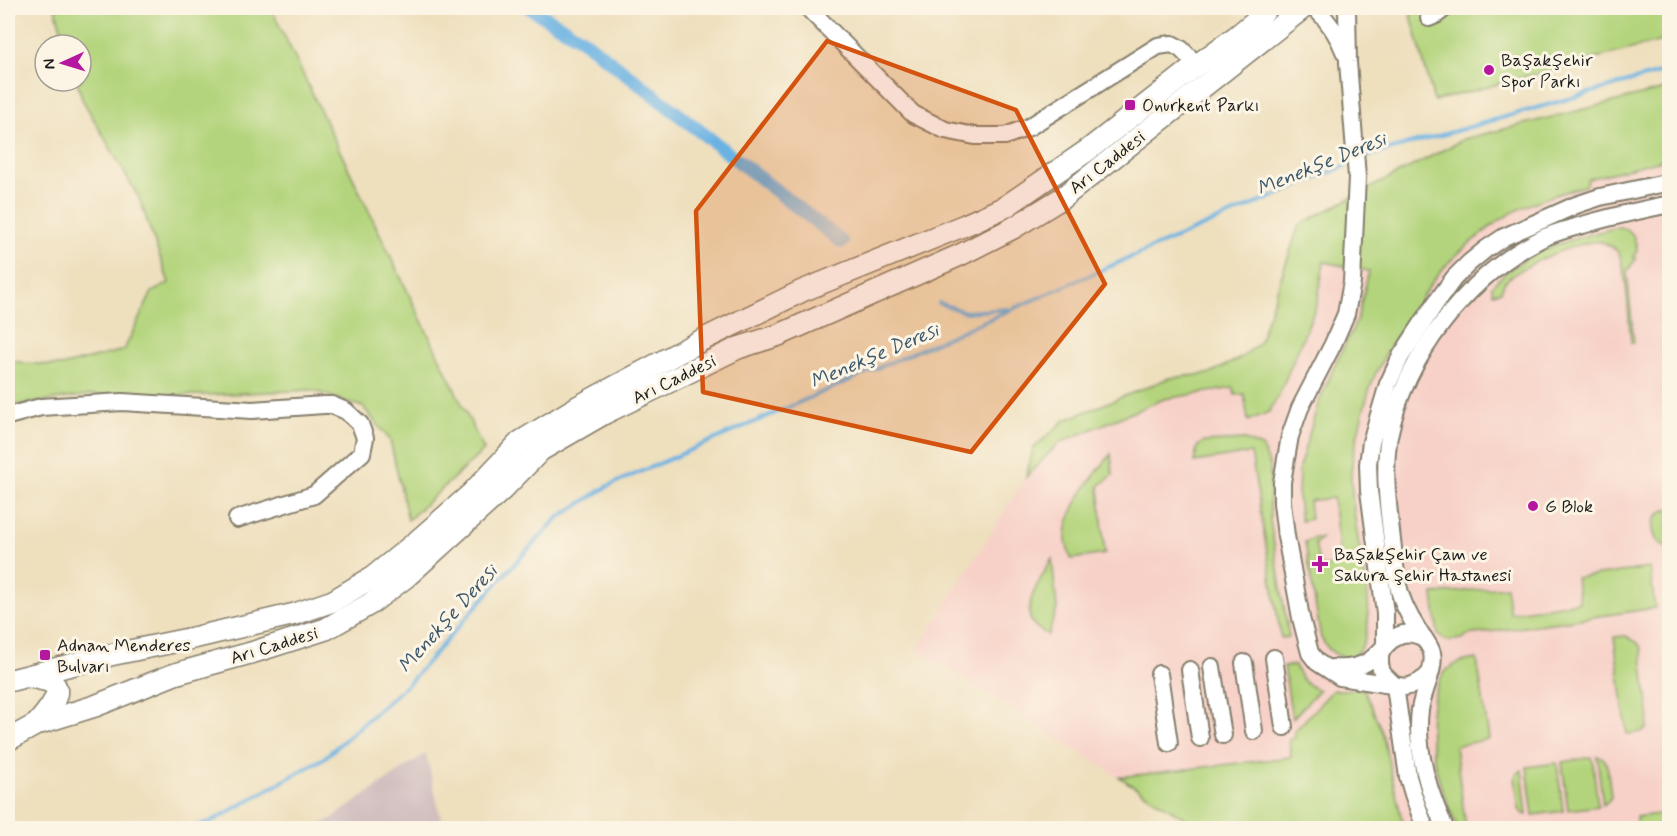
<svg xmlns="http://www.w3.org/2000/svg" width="1677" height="836" viewBox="0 0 1677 836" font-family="Mynerve,sans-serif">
  <rect width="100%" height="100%" fill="#fcf5e5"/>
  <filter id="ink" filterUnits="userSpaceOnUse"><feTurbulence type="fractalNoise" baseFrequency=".0167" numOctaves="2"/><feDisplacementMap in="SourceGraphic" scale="12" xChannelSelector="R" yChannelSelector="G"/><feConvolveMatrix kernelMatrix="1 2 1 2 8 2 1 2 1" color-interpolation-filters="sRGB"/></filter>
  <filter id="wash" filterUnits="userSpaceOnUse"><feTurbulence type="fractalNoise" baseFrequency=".008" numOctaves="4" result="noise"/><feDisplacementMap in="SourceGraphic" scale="24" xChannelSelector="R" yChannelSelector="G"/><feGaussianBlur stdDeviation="1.35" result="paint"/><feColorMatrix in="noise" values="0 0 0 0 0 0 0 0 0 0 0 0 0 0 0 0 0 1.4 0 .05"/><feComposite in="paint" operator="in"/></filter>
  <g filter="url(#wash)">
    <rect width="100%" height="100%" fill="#eedfbd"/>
    <path fill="#f7d1c8" d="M1669,134V828H1200L917,650L1026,477L1059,443L1164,399L1233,388L1324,262L1369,271Z"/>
    <path fill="#d2bfc0" d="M426,753L443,828H311L328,821Z"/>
    <g fill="#b3d47b" stroke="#68784c" stroke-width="1.5">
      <path d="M55,8H271L484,450L408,520L390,440L363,407L311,390L207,395H90L16,405L8,409V360L25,363L61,366L124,350L152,292L169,283L139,198L82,99L77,81H81V45H66Z"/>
      <path d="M1409,8H1669V39L1434,101Z"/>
      <path d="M1669,88V158L1588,179L1585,186C1557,194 1530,202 1505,217C1488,228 1455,254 1442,270C1432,281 1424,294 1416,307C1401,328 1387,350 1376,373C1368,390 1363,411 1359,429C1355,445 1351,463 1351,479C1352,503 1356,527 1360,551C1365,580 1374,612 1364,641C1354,667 1332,658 1321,638L1305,542L1315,538H1321L1315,544L1320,568L1341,563L1333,498L1309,501L1311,519L1301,521L1298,498L1299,468L1318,404L1334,367L1357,320L1369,271L1324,262L1317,304L1279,395L1269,412L1248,421L1244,394L1235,395L1233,388L1164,399L1059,443L1026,477L1033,449L1065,420L1169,378L1208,374L1241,358L1259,343L1299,225L1464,139Z"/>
      <path d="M1619,227C1634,231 1635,236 1637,251L1633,257L1636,259L1627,271L1634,343H1631C1629,325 1627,262 1617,251C1614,248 1606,243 1601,242C1584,238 1515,268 1504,283C1504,283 1501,291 1501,291L1493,293L1492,286C1523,250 1575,238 1619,227Z"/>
      <path d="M1245,440L1262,447L1270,466V520L1289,637L1281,638L1251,453L1194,462L1197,447L1204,442Z"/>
      <path d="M1111,454L1113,475L1099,486L1105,554L1071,559C1069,553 1067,547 1066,541C1065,507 1092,479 1111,454Z"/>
      <path d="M1669,509H1670L1669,548C1648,542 1648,515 1669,509Z"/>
      <path d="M1052,559L1057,608L1048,635C1044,632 1039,630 1035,626C1018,609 1043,576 1052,559Z"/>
      <path d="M1650,568L1655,608L1468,635L1462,639L1446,641L1438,634L1433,594L1506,587L1510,613L1579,602L1576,578Z"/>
      <path d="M1626,636L1638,643L1641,648L1649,714L1647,729L1641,732L1627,734L1614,637Z"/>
      <path d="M1477,659L1489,739L1455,746L1466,828H1458C1439,788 1421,734 1436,690C1439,682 1441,675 1447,670C1455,662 1467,661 1477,659Z"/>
      <path d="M1295,665C1300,679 1306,685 1319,690L1292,719L1284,666Z"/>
      <path d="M1364,689L1382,732L1401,816L1407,828H1200L1119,777L1291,757L1289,739L1295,738L1294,732L1333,690Z"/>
      <path d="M1597,756L1603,758L1607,764L1611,797L1608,801L1603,805Z"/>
      <path d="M1592,757L1598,806L1568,810L1562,762Z"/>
      <path d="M1557,763L1563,811L1533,815L1527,767Z"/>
      <path d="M1522,770L1527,815L1522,813L1519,809L1515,777L1518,773Z"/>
      <path d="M1658,814L1664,815L1667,828H1637L1636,817Z"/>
    </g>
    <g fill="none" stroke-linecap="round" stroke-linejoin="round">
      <g stroke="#6bb2e2" stroke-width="4">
        <path d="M1360,160L1378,153L1670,70"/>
        <path d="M939,303L965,312L1008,309"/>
        <path d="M188,828L209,823L324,758L408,684L504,575L558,518L608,486L1152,248L1350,164"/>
      </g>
      <path stroke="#6bb2e2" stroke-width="14" d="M530,8L583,40L842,242"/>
    </g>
  </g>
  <g filter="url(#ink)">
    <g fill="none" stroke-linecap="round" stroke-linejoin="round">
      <defs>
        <g id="minor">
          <path d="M808,8L913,114L945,130L975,136H1005L1029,127L1158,46L1172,44L1181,49L1197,65"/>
          <path d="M1315,8C1328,20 1338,35 1345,53"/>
          <path d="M1347,8L1348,62L1357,177L1352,282L1346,314L1333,344L1300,408L1290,436L1282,482V503L1286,536L1301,618L1310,653L1317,662L1340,677L1405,687C1416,685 1423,681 1430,673"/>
          <path d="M1429,18L1436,15L1445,8"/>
          <path d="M8,416L41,407L122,402L252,410L324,405H332L346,411L360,424L365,438L362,453L314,495L237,519"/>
          <path d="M1274,658L1284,727"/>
          <path d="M1244,663L1254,731"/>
          <path d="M1212,667L1223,735"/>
          <path d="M1332,668C1344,669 1358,668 1369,661C1388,648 1395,623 1424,638"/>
          <path d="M1190,670L1200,738"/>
          <path d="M1159,674L1169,743"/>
          <path d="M1425,828L1413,794L1408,777L1395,686L1382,673L1380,664V655L1385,645V613L1369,491L1368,464L1371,442L1388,384L1401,356L1435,304L1454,278L1469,263L1486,249L1504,237L1576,205L1600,197L1670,182"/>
          <path d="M1445,828C1429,793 1415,750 1420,710C1422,693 1436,668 1432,653C1430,645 1423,637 1418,630C1409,616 1401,601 1398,585C1395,570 1394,555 1392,540C1388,505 1383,471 1389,436C1405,357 1467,277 1539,240C1554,232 1569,229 1586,224C1613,216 1641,210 1670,204"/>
        </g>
        <g id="major">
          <path d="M29,677C35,678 42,679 48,681C70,688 44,715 37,724"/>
          <path d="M8,681L110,655L193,638L295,614L333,601L373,577L415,543L471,494L520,442L579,406L704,339L802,291L965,225L1005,207L1088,150L1197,65L1237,36L1259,18L1267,8"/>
          <path d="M8,740L37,724L95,706L175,674L254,652L326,629L370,604L406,577L503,489L541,450L605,413L738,348L779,335L960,255L1013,228L1062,198L1303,8"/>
        </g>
      </defs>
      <use href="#minor" stroke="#857e6c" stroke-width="20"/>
      <use href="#major" stroke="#857e6c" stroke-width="24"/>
      <use href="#minor" stroke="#fff" stroke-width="16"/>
      <use href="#major" stroke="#fff" stroke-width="21"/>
    </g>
  </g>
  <path fill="#d4530e" fill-opacity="0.2" stroke="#d4530e" stroke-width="4.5" stroke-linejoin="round" d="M827,41L1016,110L1105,284L971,452L703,392L696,211Z"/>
  <g fill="#b5179e" stroke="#fcf5e5" stroke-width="2">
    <circle cx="1489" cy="70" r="6"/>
    <rect x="1124" y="99" width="12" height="12" rx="3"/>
    <circle cx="1533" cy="506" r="6"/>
    <path d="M1317 555h6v6h6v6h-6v6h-6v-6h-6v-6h6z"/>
    <rect x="39" y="649" width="12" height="12" rx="3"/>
  </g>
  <g text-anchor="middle" stroke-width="6" stroke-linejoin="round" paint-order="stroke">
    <g font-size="18" fill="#1c1c1c" stroke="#fcf5e5" text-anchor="start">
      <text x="1501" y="66">Başakşehir<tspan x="1501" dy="21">Spor Parkı</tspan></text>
      <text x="1142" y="111">Onurkent Parkı</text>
      <text x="1545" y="512">G Blok</text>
      <text x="1334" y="560">Başakşehir Çam ve<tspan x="1334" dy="21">Sakura Şehir Hastanesi</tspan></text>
      <text x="57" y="651">Adnan Menderes<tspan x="57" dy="21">Bulvarı</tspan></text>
    </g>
    <g font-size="18" fill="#1c1c1c" stroke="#fcf5e5">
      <text transform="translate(1107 162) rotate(-38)" y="6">Arı Caddesi</text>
      <text transform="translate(674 379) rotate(-26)" y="6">Arı Caddesi</text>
      <text transform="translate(274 645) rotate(-17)" y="6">Arı Caddesi</text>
    </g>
    <g font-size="20" font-style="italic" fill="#3c586b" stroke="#fcf5e5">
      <text transform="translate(1321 163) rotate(-22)" y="7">Menekşe Deresi</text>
      <text transform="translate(874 355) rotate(-23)" y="7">Menekşe Deresi</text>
      <text transform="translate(447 618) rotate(-48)" y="7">Menekşe Deresi</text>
    </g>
  </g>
  <rect width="1677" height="836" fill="none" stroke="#fcf5e5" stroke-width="30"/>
  <g transform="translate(63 63) rotate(266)"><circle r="28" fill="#fcf5e5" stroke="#a29e95" stroke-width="1.5"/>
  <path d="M0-4.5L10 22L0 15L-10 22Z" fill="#b5179e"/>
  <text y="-9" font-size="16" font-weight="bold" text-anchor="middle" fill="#1c1c1c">N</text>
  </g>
</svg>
